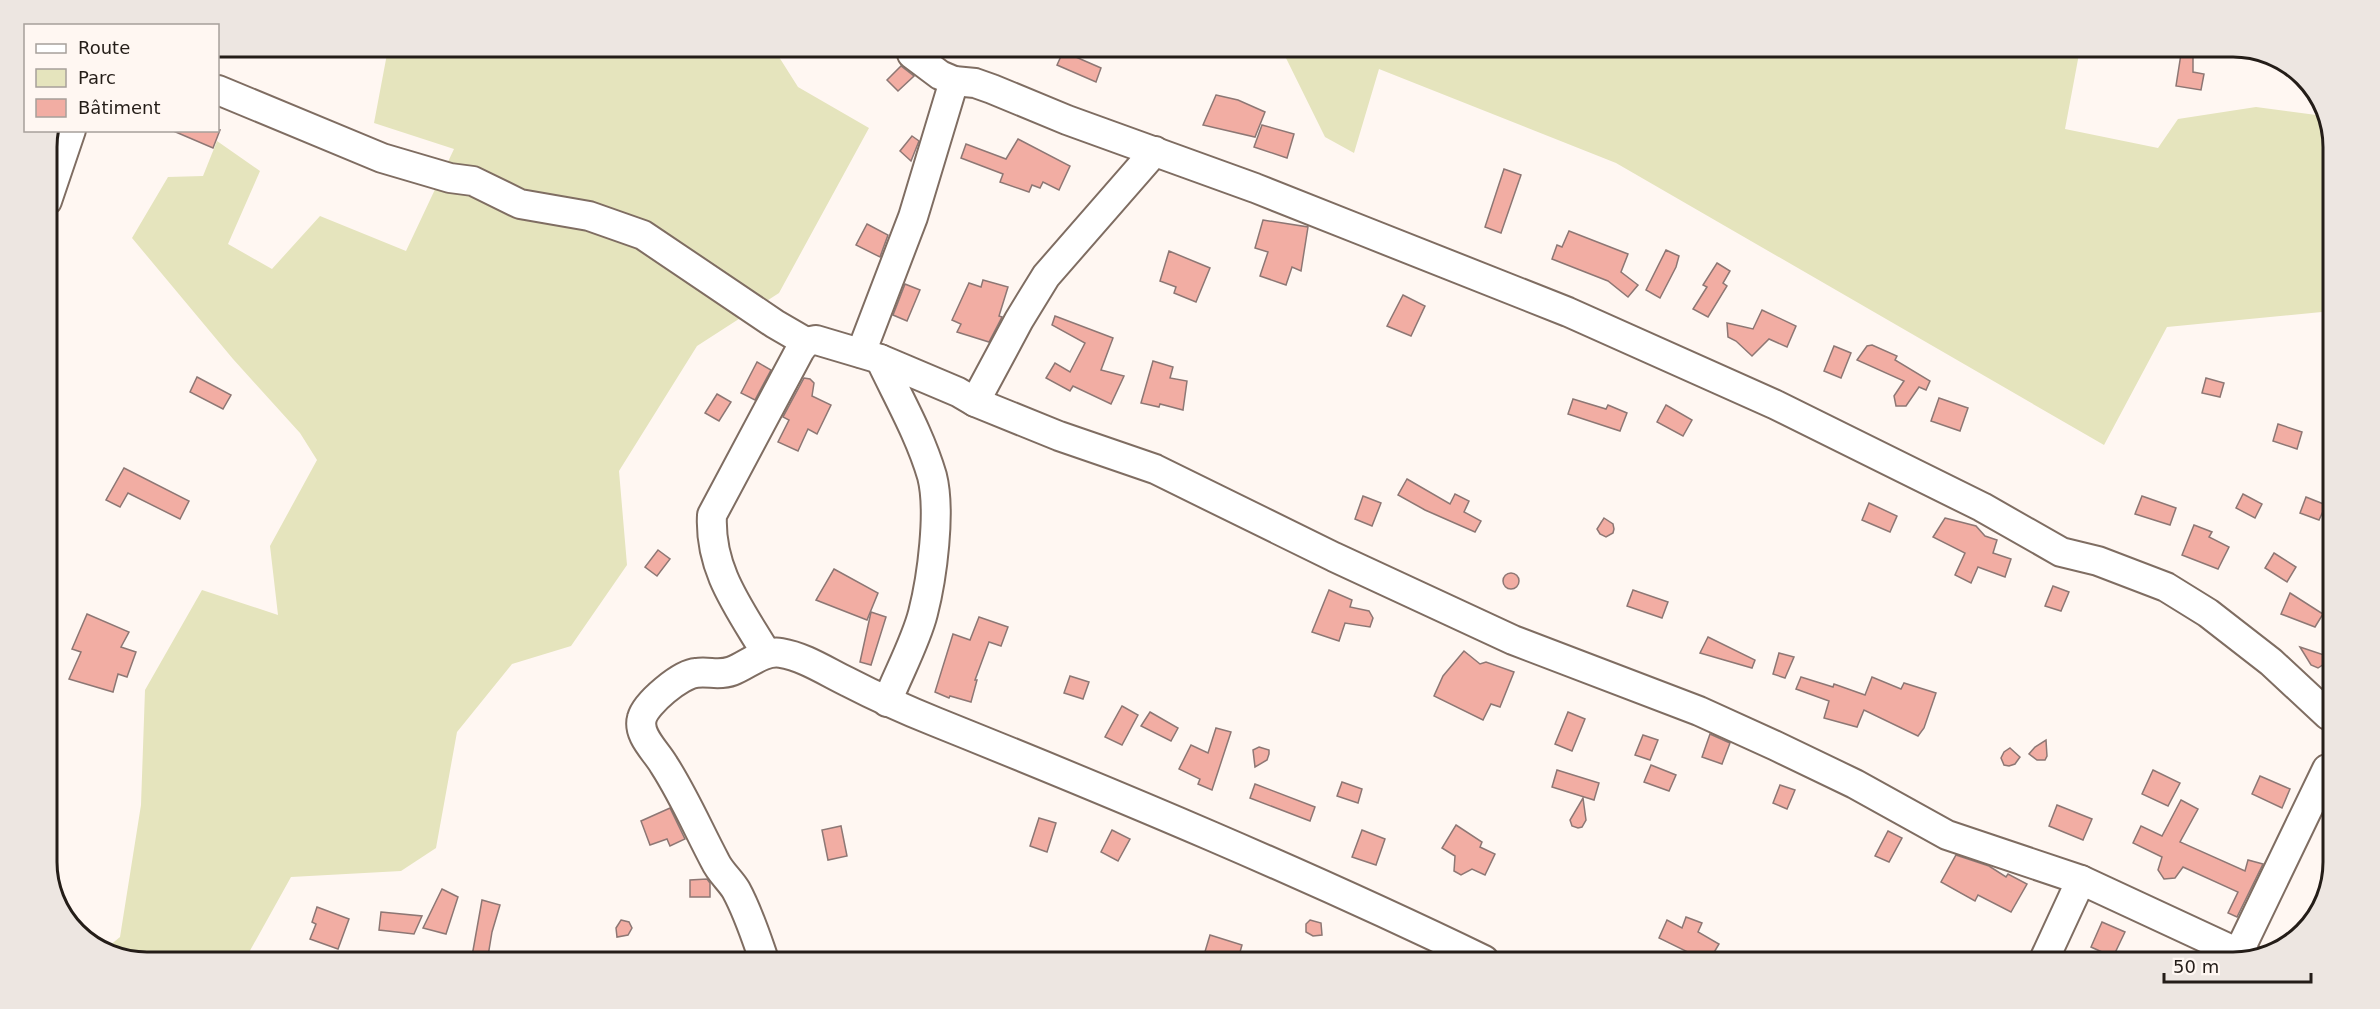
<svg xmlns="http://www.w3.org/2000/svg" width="2380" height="1009" viewBox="0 0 2380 1009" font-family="'DejaVu Sans',sans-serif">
  <rect width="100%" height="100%" fill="#fff7f2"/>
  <g fill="#e5e4bd">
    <path d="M387,54H781L779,57L798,87L869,128L779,293L697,346L619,471L627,565L571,646L512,664L457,732L436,848L401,871L291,877L247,956L109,955L103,951L120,937L141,805L145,690L202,590L278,615L270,546L317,460L300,433L233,359L132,238L168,177L203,176L217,141L260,171L228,244L272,269L320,216L406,251L454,149L374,123Z"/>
    <path d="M1284,54H2079L2065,129L2158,148L2178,119L2256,107L2324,116L2333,140L2332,311L2167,327L2104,445L1616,163L1379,69L1354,153L1325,137Z"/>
  </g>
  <g fill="#f2ada3" stroke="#8d7774" stroke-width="1.5">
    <path d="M1062,54H1069L1101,68L1096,82L1057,65Z"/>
    <path d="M2181,54H2193V72L2204,74L2201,90L2176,86Z"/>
    <path d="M901,66L914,76L898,91L887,80Z"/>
    <path d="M1216,95L1238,100L1265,112L1255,137L1203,125Z"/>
    <path d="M1262,125L1294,134L1287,158L1254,147Z"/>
    <path d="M171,130H220L213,148Z"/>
    <path d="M912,136L919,141L911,161L900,151Z"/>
    <path d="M1018,139L1070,166L1059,190L1043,182L1040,188L1032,185L1029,192L1000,182L1003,174L961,158L966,144L1006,159Z"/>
    <path d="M1504,169L1521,175L1501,233L1485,227Z"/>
    <path d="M1263,220L1308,227L1301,271L1292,267L1286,285L1260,276L1268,252L1255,248Z"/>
    <path d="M867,224L888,235L880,257L856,245Z"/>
    <path d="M1569,231L1628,254L1621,272L1638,285L1628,297L1608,281L1552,259L1557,245L1562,247Z"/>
    <path d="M1666,250L1679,256L1676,267L1660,298L1646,290Z"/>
    <path d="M1169,251L1210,268L1196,302L1174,293L1176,287L1160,281Z"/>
    <path d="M1717,263L1730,271L1723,283L1727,286L1708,317L1693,309L1707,287L1703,285Z"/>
    <path d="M983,280L1008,287L999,316L1002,317L989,342L957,332L961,324L952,320L969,283L981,287Z"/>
    <path d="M905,284L920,290L907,321L893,315Z"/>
    <path d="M1403,295L1425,306L1411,336L1387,326Z"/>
    <path d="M1762,310L1796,326L1787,347L1769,339L1752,356L1736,341L1728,337L1727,323L1753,329Z"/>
    <path d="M1055,316L1113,338L1101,370L1124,376L1111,404L1073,386L1070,391L1046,378L1055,363L1070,372L1085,343L1052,325Z"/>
    <path d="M1872,345L1897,356L1895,360L1930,381L1926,390L1919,387L1906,406H1896L1894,396L1904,381L1857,360L1867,346Z"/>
    <path d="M1834,346L1851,353L1841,378L1824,371Z"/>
    <path d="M1153,361L1173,367L1170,378L1187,381L1183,410L1160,404L1159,407L1141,403Z"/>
    <path d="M757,362L771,370L755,400L741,393Z"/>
    <path d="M197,377L231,395L223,409L190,392Z"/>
    <path d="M804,378L810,379L814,383L812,396L831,405L817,434L808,429L798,451L778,442L789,420L783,417Z"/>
    <path d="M2206,378L2224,383L2220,397L2202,393Z"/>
    <path d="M717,394L731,402L719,421L705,413Z"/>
    <path d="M1939,398L1968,408L1960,431L1931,421Z"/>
    <path d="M1573,399L1606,409L1608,405L1627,413L1620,431L1568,414Z"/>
    <path d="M1666,405L1692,420L1683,436L1657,422Z"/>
    <path d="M2278,424L2302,432L2297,449L2273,441Z"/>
    <path d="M124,468L189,501L180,519L128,493L120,507L106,500Z"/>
    <path d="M1407,479L1450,504L1455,494L1469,501L1464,512L1481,521L1475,532L1425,510L1398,495Z"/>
    <path d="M2243,494L2262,504L2255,518L2236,508Z"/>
    <path d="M1363,496L1381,503L1372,526L1355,519Z"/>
    <path d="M2142,496L2176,508L2170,525L2135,514Z"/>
    <path d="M2306,497L2326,505L2319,520L2300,513Z"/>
    <path d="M1869,503L1897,516L1890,532L1862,520Z"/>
    <path d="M1604,518L1613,524L1614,529L1613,533L1606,537L1600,534L1597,529Z"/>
    <path d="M1945,518L1976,526L1985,536L1997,540L1993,553L2011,559L2005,577L1978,567L1971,583L1955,575L1965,553L1933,537Z"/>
    <path d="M2194,525L2212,532L2209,537L2229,547L2218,569L2182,555Z"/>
    <path d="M658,550L670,559L657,576L645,567Z"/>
    <path d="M2274,553L2296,567L2287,582L2265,568Z"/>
    <path d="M834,569L878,593L867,620L816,600Z"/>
    <circle cx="1511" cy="581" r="8"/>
    <path d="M2053,586L2069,592L2061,611L2045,606Z"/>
    <path d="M1329,590L1352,600L1350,607L1369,611L1373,618L1370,627L1345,623L1339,641L1312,632Z"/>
    <path d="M1633,590L1668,602L1662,618L1627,606Z"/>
    <path d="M2290,593L2323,614L2315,627L2281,614Z"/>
    <path d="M871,612L886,617L871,665L860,662Z"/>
    <path d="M87,614L129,632L121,647L136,652L127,677L118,674L113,692L69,679L81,652L72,649Z"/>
    <path d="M979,617L1008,627L1001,646L989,642L975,680H977L971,702L950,696L949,698L935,692L953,634L970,640Z"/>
    <path d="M1708,637L1755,660L1752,668L1700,653Z"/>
    <path d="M2300,647L2324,655V664L2318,668L2311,665Z"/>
    <path d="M1464,651L1480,664L1486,662L1514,672L1500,707L1491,704L1483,720L1434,696L1443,676Z"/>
    <path d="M1779,653L1794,657L1785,678L1773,674Z"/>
    <path d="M1070,676L1089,682L1083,699L1064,693Z"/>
    <path d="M1801,677L1833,687L1834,684L1865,695L1872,677L1901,689L1904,683L1936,693L1924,728L1918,736L1864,710L1857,727L1824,718L1829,701L1796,689Z"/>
    <path d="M1122,706L1138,715L1122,745L1105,737Z"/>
    <path d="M1150,712L1178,728L1171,741L1141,726Z"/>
    <path d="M1568,712L1585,719L1572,751L1555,744Z"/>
    <path d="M1216,728L1231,732L1212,790L1198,784L1200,779L1179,769L1191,745L1208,753Z"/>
    <path d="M1710,734L1730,743L1722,764L1702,757Z"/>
    <path d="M1643,735L1658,740L1650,760L1635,755Z"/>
    <path d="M2046,740L2047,756L2045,760H2037L2029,754L2035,747Z"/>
    <path d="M1259,747L1269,750V754L1267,760L1255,767L1253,750Z"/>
    <path d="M2010,748L2020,757L2015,764L2009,766L2004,765L2001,758L2004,752Z"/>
    <path d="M1651,765L1676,775L1669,791L1644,782Z"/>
    <path d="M1557,770L1599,783L1594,800L1552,787Z"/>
    <path d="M2153,770L2180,783L2168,806L2142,794Z"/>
    <path d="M2260,776L2290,789L2282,808L2252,794Z"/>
    <path d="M1342,782L1362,789L1358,803L1337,796Z"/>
    <path d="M1255,784L1315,807L1310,821L1250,798Z"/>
    <path d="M1780,785L1795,790L1787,809L1773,803Z"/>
    <path d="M1583,798L1586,820L1582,827L1578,828L1572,826L1570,820Z"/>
    <path d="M2181,800L2198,809L2180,842L2245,871L2248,860L2263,864L2237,917L2228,913L2238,892L2183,867L2175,878L2164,879L2158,870L2162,857L2133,843L2141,826L2162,836Z"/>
    <path d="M2057,805L2092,819L2083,840L2049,826Z"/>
    <path d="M670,808L685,839L670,846L667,839L650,845L641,821Z"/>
    <path d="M1039,818L1056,823L1047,852L1030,846Z"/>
    <path d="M1456,825L1482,842L1480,847L1495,854L1485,875L1472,869L1461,875L1454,871L1455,856L1442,848Z"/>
    <path d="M841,826L847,856L828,860L822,830Z"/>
    <path d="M1112,830L1130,839L1118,861L1101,852Z"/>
    <path d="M1362,830L1385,839L1376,865L1352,857Z"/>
    <path d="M1888,831L1902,838L1889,862L1875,856Z"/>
    <path d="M1956,855L1989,866L2006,877L2008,874L2027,884L2011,912L1978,895L1975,901L1941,882Z"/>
    <path d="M707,879L710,883V897H690V880Z"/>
    <path d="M442,889L458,897L446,934L423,928Z"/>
    <path d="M482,900L500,905L492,932L488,956H472Z"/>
    <path d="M317,907L349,919L338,949L310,939L316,924L312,922Z"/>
    <path d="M381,912L422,916L414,934L379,930Z"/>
    <path d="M1686,917L1702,923L1698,932L1719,944L1709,961H1691L1694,955L1659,938L1667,920L1682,928Z"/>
    <path d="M621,920L629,922L632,928L628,935L617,937L616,928Z"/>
    <path d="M1310,920L1321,923L1322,935L1313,936L1306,932V924Z"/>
    <path d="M2102,922L2125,932L2113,957L2091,947Z"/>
    <path d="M1210,935L1242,945L1238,959H1217L1204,955Z"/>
  </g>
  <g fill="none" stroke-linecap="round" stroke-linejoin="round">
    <defs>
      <g id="minor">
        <path d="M912,54L940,75L954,81L975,83L992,89L1067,120L1255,188L1366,232L1568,312L1776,405L1982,507L2061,552L2098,561L2166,587L2208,613L2271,662L2328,715"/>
        <path d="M218,90L382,158L450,178L473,181L520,204L589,216L643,235L775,324L806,342"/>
        <path d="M47,201L71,130"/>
        <path d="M861,353L913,217L954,81"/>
        <path d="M880,359C898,397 920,435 932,476C941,511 932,578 923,613C916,641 898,674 887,702"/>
        <path d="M975,402L1019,320L1046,276L1155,151"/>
        <path d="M766,653C740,609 709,570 712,515L800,350L806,342L816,340L880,359L958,392L975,402L1059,436L1155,469L1334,557L1513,640L1699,711L1776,746L1855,784L1947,835L2081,880L2249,958"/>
        <path d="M763,957C755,934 748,912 736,890C730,880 720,872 715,861C698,829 684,796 664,765C656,751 637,735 642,718C646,703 681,674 696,673C709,671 719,676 732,671C748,665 763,650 781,653C805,657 827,672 848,682C877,697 906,710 936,722C1120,796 1304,873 1484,960"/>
        <path d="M2043,962L2081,880"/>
        <path d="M2234,962L2327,769"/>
      </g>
    </defs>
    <use href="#minor" stroke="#7f6d62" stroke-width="32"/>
    <use href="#minor" stroke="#fff" stroke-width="28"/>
  </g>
  <path d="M0 0H2380V1009H0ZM147 57H2233A90 90 0 0 1 2323 147V862A90 90 0 0 1 2233 952H147A90 90 0 0 1 57 862V147A90 90 0 0 1 147 57Z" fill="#ede6e1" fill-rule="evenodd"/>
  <path fill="none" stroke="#241d18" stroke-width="3" d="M147 57H2233A90 90 0 0 1 2323 147V862A90 90 0 0 1 2233 952H147A90 90 0 0 1 57 862V147A90 90 0 0 1 147 57Z"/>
  <rect x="24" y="24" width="195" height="108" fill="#fff7f2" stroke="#a7a09b" stroke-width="1.5"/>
  <rect x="36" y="44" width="30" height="9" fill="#ffffff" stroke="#a7a09b" stroke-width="1.5"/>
  <text x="78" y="54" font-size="18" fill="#241d18">Route</text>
  <rect x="36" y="69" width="30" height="18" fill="#e5e4bd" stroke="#a7a09b" stroke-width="1.5"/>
  <text x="78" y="84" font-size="18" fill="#241d18">Parc</text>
  <rect x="36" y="99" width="30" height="18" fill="#f2ada3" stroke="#a7a09b" stroke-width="1.5"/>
  <text x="78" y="114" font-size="18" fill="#241d18">Bâtiment</text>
  <path d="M2164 973v9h147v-9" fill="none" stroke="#241d18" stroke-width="3"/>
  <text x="2173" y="973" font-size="18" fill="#241d18" stroke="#fff7f2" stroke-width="4.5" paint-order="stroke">50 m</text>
</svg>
